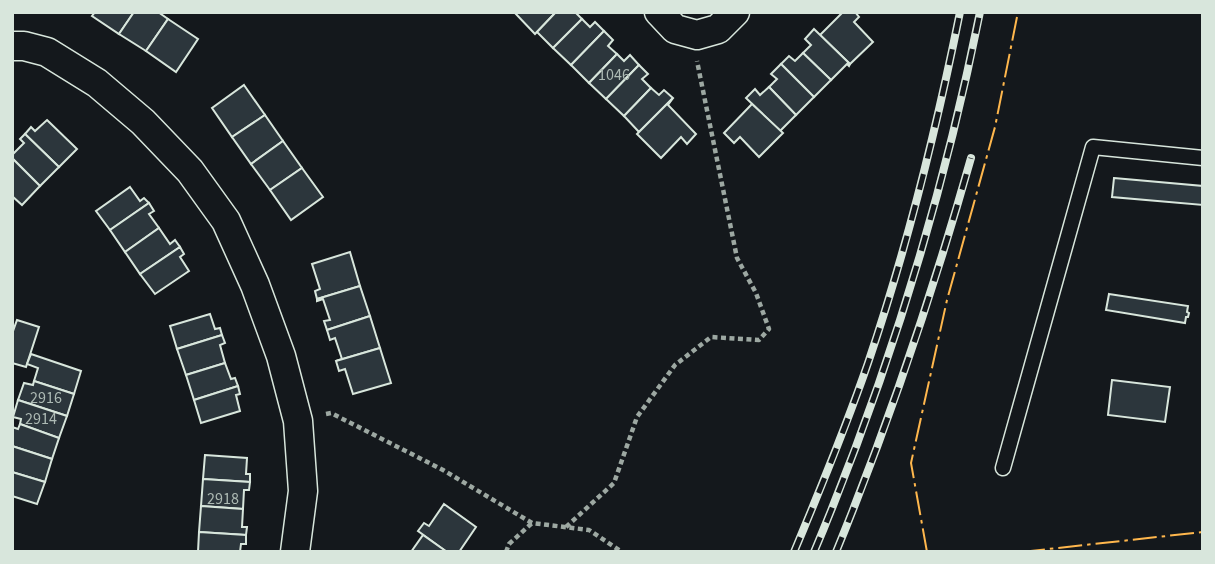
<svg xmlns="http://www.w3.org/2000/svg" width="1215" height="564" viewBox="0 0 1215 564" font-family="'Source Sans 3',sans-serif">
  <rect width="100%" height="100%" fill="#14181c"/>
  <g fill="#2c363c" stroke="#d8e6dc" stroke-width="2">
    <path d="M95,12H134L119,34L92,16Z"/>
    <path d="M134,12H158L168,19L146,51L119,34Z"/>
    <path d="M514,12H556L535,34Z"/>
    <path d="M556,12H575L582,19L553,48L537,32Z"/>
    <path d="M843,12H855L859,17L854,22L873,42L850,64L820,35Z"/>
    <path d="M168,19L198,39L176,72L146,51Z"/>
    <path d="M582,19L590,27L595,22L604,31L571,65L553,48Z"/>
    <path d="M814,29L850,64L849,66L847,64L831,80L803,53L811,45L805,39Z"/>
    <path d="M604,31L613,40L608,46L617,54L589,83L571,65Z"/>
    <path d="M803,53L831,80L814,97L781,64L789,56L795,61Z"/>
    <path d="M617,54L624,61L630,55L639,65L606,99L589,83Z"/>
    <path d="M781,64L814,97L796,115L769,87L777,79L771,74Z"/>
    <path d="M639,65L648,74L642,79L651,88L624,116L606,99Z"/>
    <path d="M244,85L265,115L232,137L212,108Z"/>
    <path d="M769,87L796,115L780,131L746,98L755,89L760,95Z"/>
    <path d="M651,88L659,95L664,90L673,98L639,132L624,116Z"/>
    <path d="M673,98L668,105L696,134L687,144L681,137L661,158L637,134Z"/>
    <path d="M752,104L783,133L759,157L740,137L734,143L724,133Z"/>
    <path d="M265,115L283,141L251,164L232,137Z"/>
    <path d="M47,120L77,149L59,167L25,134L31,127L35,131Z"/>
    <path d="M25,134L59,167L40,186L12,158V155L24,143L20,139Z"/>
    <path d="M283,141L302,168L270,190L251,164Z"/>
    <path d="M12,158L40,186L22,205L12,196Z"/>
    <path d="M302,168L323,197L291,220L270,190Z"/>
    <path d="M1114,178L1203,186V205L1112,197Z"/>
    <path d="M130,187L140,201L144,198L149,203L110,230L96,211Z"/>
    <path d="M149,203L154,211L149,214L159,228L125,252L110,230Z"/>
    <path d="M159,228L170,244L175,240L180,247L140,274L125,252Z"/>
    <path d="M180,247L184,254L180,257L189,271L155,294L140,274Z"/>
    <path d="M350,252L360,286L317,299L315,291L320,289L312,264Z"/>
    <path d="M360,286L370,316L327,330L324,321L330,320L323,299L317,301V299Z"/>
    <path d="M1109,294L1188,306L1187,312L1189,313L1188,317H1186L1185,323L1106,310Z"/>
    <path d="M210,314L215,329L220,328L222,335L177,349L170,326Z"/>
    <path d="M370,316L380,348L336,361L342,359L335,338L330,340L327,330Z"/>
    <path d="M17,320L39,327L26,367L12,363V334Z"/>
    <path d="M222,335L225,343L220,345L225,363L186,375L177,349Z"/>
    <path d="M380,348L391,383L353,394L345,369L339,371L336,361Z"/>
    <path d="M31,354L81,371L74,394L34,381L38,368L27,364Z"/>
    <path d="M225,363L231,379L235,378L238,386L194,400L186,375Z"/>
    <path d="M1112,380L1170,387L1165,422L1108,415Z"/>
    <path d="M34,381L74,394L67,416L18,400L24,383L33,385Z"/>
    <path d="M238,386L240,394L236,395L240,411L201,423L194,400Z"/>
    <path d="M18,400L67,416L59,438L20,424L21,419L13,417Z"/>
    <path d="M20,424L59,438L52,459L12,446V427L18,429Z"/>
    <path d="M12,446L52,459L45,482L12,472Z"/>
    <path d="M205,455L247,458L246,474H250V482L203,479Z"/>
    <path d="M12,472L45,482L37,504L12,496Z"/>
    <path d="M203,479L250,482L249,490H244L243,509L201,506Z"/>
    <path d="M444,504L476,527L459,552H447L418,531L424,523L429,526Z"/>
    <path d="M201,506L243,509L242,527H247L246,535L199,532Z"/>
    <path d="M199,532L246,535V544H241L240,552H198Z"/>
    <path d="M423,535L447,552H411Z"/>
  </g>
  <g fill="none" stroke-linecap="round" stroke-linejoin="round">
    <defs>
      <path id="lane" d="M1003,468L1093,147L1203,158"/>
      <g id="street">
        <path d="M659,12L675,29L697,35L718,29L735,12"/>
        <path d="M12,46H24L47,52L97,83L143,122L190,171L226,221L255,285L281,356L298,421L303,491L295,552"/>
      </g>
    </defs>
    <use href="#lane" stroke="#d8e6dc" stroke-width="17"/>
    <use href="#street" stroke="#d8e6dc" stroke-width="31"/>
    <g stroke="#9da8a2" stroke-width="4.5" stroke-dasharray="5 3.5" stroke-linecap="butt">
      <path d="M326,414L331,413L443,470L532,523L589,530L622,552"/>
      <path d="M566,527L614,483L637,417L675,365L711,337L759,340L769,329L756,293L737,258L697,61"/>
      <path d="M506,552L509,544L532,523"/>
    </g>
    <use href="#lane" stroke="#14181c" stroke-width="14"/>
    <use href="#street" stroke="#14181c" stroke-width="28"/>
    <defs>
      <g id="rail">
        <path d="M794,552C820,490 846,427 868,363C907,248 936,131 960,12"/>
        <path d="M814,552C887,379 943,197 980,12"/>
        <path d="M836,552C889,423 933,292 971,158"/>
      </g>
    </defs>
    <use href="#rail" stroke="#d8e6dc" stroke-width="8"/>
    <use href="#rail" stroke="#14181c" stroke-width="5" stroke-dasharray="16" stroke-linecap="butt"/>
    <g stroke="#ffb74d" stroke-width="2" stroke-dasharray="24 5 3.5 5" stroke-linecap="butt">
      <path d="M927,552L911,463L947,300L995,127L1018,12"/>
      <path d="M1021,552L1203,532"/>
    </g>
  </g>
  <g text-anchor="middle" stroke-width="5" stroke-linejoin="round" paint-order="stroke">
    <g font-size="16" fill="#adbab4">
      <text x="614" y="80">1046</text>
      <text x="46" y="403">2916</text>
      <text x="41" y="424">2914</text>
      <text x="223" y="504">2918</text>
    </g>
  </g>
  <rect width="1215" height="564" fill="none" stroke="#d8e6dc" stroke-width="28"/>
</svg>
